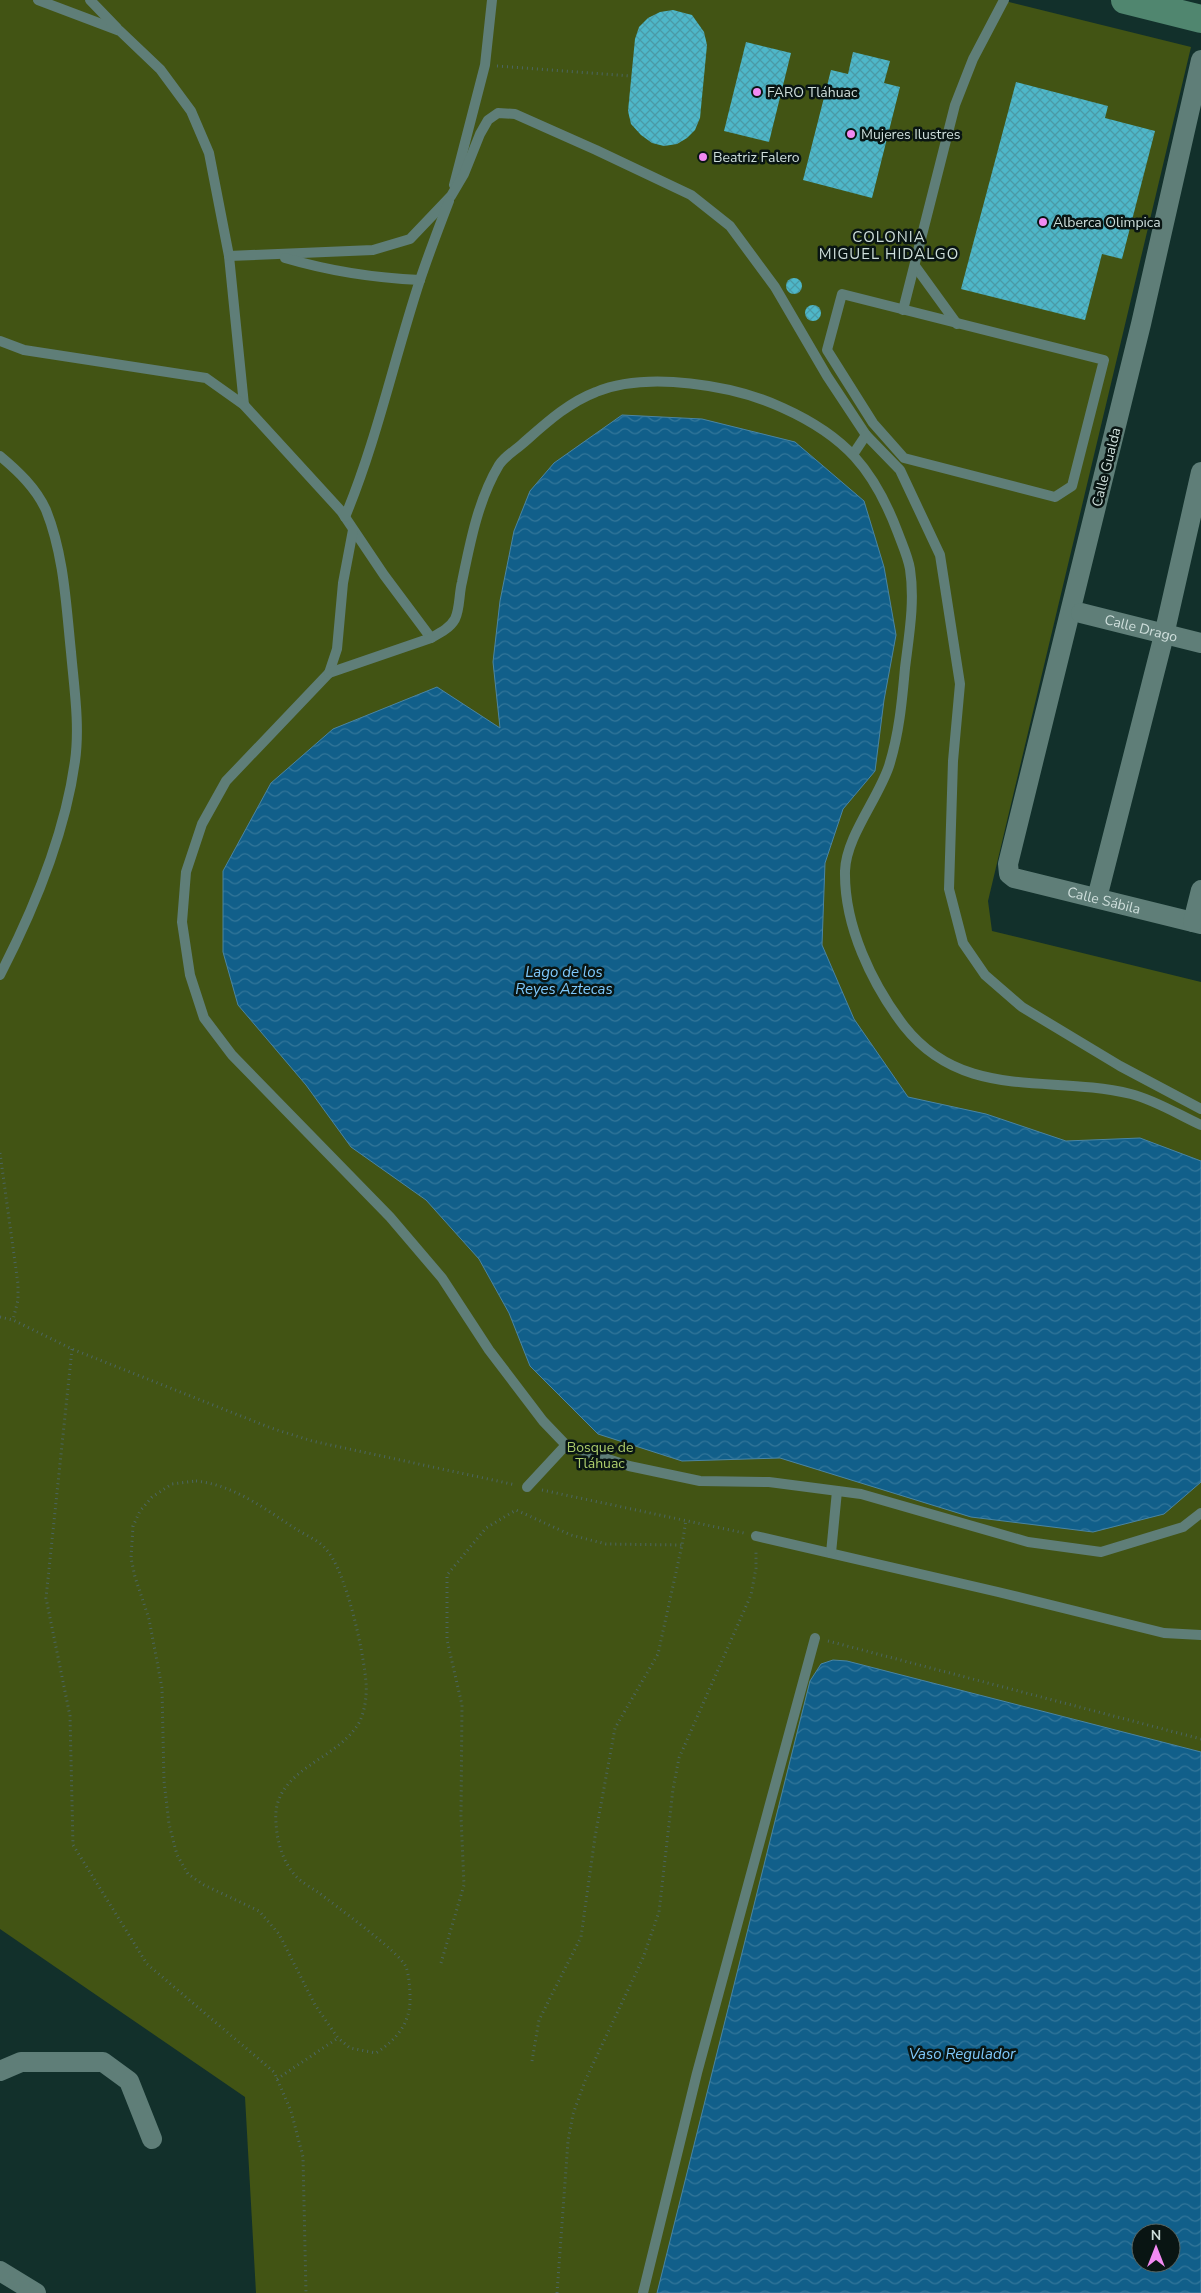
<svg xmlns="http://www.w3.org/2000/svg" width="1201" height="2293" viewBox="0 0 1201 2293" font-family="'Nunito Sans',sans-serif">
  <defs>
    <pattern id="water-waves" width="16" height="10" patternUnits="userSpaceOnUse" patternTransform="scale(1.25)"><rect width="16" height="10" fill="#115f8a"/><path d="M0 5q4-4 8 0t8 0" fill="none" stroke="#33769a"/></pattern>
    <pattern id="building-cross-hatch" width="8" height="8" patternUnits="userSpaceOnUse" patternTransform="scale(1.25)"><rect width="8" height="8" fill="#4eb7c9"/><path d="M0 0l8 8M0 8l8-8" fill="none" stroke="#4a9aa7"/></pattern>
  </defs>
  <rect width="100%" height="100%" fill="#12302b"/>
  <path fill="#425414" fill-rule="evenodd" d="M0,0H1001L1191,47L988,901L992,931L1201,982V2293H256L245,2097L0,1929ZM1141,2233H1171V2263H1141Z"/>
  <g fill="url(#water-waves)" stroke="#4a85a3" fill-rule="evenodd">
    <path d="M622,415L702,419L795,442L864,501L884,567L896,635L884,700L875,771L843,809L825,863L822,945L854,1019L908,1097L986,1114L1066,1141L1140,1138L1201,1161V1482L1164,1514L1093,1532L971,1517L780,1458L682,1461L598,1434L530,1366L509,1313L479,1259L426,1200L351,1147L306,1085L238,1005L223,952V871L271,783L333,729L437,687L500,728L493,662L500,601L514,531L530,491L554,463Z"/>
    <path d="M833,1660L847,1661L1201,1752V2293H657L810,1681L821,1664ZM1141,2233H1171V2263H1141Z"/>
  </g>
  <g fill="url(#building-cross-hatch)">
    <path d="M673,10L692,15L704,32L707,45L700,118L695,130L687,138L677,144L664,146L652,143L641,135L631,124L628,111L635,39L639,27L648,18L660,12Z"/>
    <path d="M746,42L791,53L769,142L724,131Z"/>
    <path d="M853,52L890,61L884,83L900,87L872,198L803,180L831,70L848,74Z"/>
    <path d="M1016,82L1108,106L1105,118L1155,131L1122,259L1102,254L1085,320L961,289Z"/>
    <circle cx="794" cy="286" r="8"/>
    <circle cx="813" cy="313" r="8"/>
  </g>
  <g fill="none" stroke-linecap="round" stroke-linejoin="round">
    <g stroke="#4c6661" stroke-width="3" stroke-dasharray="1 4" stroke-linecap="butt">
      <path d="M497,66L631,76"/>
      <path d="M0,1153L18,1284V1300L13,1320"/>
      <path d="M0,1317L13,1320L72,1349L271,1428L312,1441L516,1485"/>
      <path d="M72,1349L46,1598L70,1716L73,1845L147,1964L274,2072L291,2111L303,2157L306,2293"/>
      <path d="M196,1481C234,1485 265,1509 296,1529C305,1535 318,1540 325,1548C346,1569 364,1653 366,1683C367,1695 365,1710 360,1721C338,1762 271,1768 276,1823C277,1841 282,1859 293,1873C299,1881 310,1887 318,1892C334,1905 400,1952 406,1967C409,1975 410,1988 410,1997C411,2023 396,2040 376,2053L350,2048L338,2038L315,2005L279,1934L259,1911L204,1885L188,1874L177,1855L169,1824L164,1781L162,1688L149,1619L135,1577L131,1558L133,1526L140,1511L152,1497L172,1484Z"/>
      <path d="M542,1490L744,1533"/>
      <path d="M828,1641L1201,1739"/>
      <path d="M441,1963L464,1885L461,1816L462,1705L447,1640V1575L486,1528L516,1510L571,1535L606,1544L682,1545"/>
      <path d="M532,2061L539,2020L581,1937L595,1837L615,1728L658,1654L682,1545L686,1520"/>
      <path d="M277,2079L338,2038"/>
      <path d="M557,2293L568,2141L573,2114L585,2081L643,1958L659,1912L673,1789L679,1758L751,1595L756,1568V1549"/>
    </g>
    <g stroke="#5f7e78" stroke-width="10">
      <path d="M38,0L120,31L160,69L191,111L209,153L229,256L244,405"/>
      <path d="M90,0L117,28"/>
      <path d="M454,185L485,65L492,0"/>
      <path d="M229,256L373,250L410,239L451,196L464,174L480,134L488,120L498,113L515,114L596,150L691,195L730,226L775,287L827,376L866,435L900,470L940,555L960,684L953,761L949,889L963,943L985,975L1022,1007L1120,1066L1201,1109"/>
      <path d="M285,258C329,271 374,278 420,280"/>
      <path d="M915,266L957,324"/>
      <path d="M842,294L1104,360L1072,486L1055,497L904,458L873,423L827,350Z"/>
      <path d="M903,310L955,105L973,59L1004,0"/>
      <path d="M0,341L24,350L206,378L244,405L341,511L384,575L431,638"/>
      <path d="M854,453L866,435"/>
      <path d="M0,456C18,471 36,488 46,510C64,555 66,604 71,652C74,687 80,725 75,761C65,834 33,911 0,975"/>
      <path d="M345,517C377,440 394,359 420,280C429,253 439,227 449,201"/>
      <path d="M353,530L343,583L337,649L329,673L226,781L202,824L186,872L182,922L190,975L204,1018L232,1055L390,1217L442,1278L489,1350L543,1421L566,1445L629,1466L700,1481L769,1482L861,1494L1028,1542L1101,1552L1183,1527L1201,1513"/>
      <path d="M329,673L431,638C440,633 450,628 455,619C460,609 459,593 462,582C470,543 478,500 499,465C504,457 514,451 521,445C544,425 567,403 596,392C647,371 734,385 783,408C845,436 874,469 898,533C902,544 908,557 910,569C915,602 909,635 905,668C902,702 899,734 889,766C878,799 846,837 845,871C844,926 872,984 904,1026C964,1102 1049,1074 1131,1094C1155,1100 1179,1115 1201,1125"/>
      <path d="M527,1487L566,1445"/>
      <path d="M756,1536L998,1592L1164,1633L1201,1635"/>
      <path d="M831,1553L837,1491"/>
      <path d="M643,2293L697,2073L815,1638"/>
    </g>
    <g stroke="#5f7e78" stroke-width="20">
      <path id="s1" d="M1201,60L1141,324L1008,864L1009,874L1014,878L1201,924"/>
      <path id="s2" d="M1081,613L1201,643"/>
      <path d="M1097,898L1164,635L1201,472"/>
      <path d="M1193,922L1201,890"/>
      <path d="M0,2071L21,2062H103L129,2081L152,2139"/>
      <path d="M0,2271L36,2293"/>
    </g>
    <path stroke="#50866f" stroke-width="28" d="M1125,0L1201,19"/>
  </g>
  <g fill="#f28af2" stroke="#091513" stroke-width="2">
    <circle cx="757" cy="92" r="5"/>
    <circle cx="851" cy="134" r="5"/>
    <circle cx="703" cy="157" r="5"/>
    <circle cx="1043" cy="222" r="5"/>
  </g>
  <g text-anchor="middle" stroke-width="5" stroke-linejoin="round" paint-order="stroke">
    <g font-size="14" fill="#cfdfdc" stroke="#091513" text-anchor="start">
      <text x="767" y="97">FARO Tláhuac</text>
      <text x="861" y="139">Mujeres Ilustres</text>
      <text x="713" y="162">Beatriz Falero</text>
      <text x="1053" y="227">Alberca Olimpica</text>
    </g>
    <g font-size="14" fill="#cfdfdc" stroke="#091513">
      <text transform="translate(1106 467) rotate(-76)" y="5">Calle Gualda</text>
      <text dy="5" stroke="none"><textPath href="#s2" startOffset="62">Calle Drago</textPath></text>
      <text dy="5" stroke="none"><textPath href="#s1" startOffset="936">Calle Sábila</textPath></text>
    </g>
    <g font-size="14" fill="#adcd6c" stroke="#091513">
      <text x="600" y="1452">Bosque de<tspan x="600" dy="16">Tláhuac</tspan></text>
    </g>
    <g font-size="15" letter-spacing="1" fill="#cfdfdc" stroke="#091513">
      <text x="889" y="242">COLONIA<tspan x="889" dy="17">MIGUEL HIDALGO</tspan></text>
    </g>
    <g font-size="15" font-style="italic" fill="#7fc9fc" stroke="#091513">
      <text x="564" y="977">Lago de los<tspan x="564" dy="17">Reyes Aztecas</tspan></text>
      <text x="962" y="2059">Vaso Regulador</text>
    </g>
  </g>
  <g transform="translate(1156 2248)"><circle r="24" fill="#091513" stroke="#586663"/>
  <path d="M0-4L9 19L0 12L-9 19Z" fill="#f28af2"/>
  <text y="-8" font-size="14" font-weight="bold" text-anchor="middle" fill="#cfdfdc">N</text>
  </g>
</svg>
